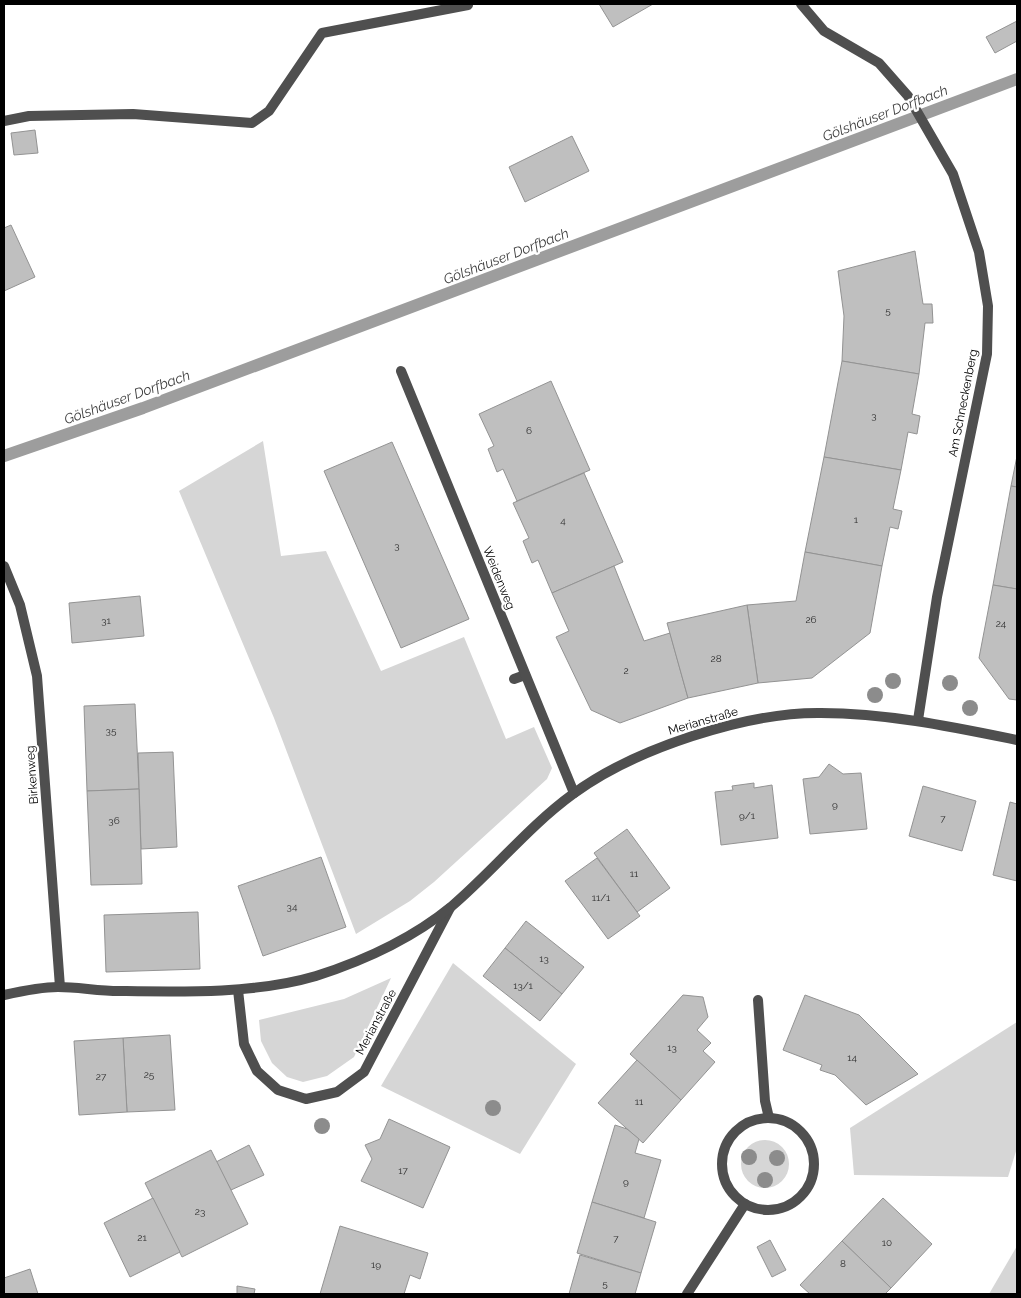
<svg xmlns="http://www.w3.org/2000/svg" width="1021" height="1298" viewBox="0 0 1021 1298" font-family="Raleway,sans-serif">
  <rect width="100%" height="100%" fill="#fff"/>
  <g fill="#d6d6d6">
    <path d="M263,441L281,556L326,551L381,671L464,637L506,739L534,727L552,768L547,779L434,882L410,901L356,934L274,718L179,491Z"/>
    <path d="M453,963L576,1064L520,1154L381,1086Z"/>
    <path d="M391,978L354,1057L327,1076L303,1082L287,1077L272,1063L261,1041L259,1020L344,999Z"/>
    <path d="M1017,1022V1148L1008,1177L854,1175L850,1128Z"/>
    <circle cx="765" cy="1164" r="24"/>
    <path d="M1017,1246V1294H989Z"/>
  </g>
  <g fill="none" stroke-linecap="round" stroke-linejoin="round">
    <path stroke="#9d9d9d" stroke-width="12" d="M4,456L143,408L1017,79"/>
  </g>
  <g fill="#bfbfbf" stroke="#939393">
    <path d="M599,4H653L613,27Z"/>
    <path d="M1017,21V41L995,53L986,37Z"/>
    <path d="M35,130L38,153L14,155L11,133Z"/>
    <path d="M572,136L589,171L525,202L509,167Z"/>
    <path d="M11,225L35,277L4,291V228Z"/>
    <path d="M915,251L923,304H932L933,323H925L919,374L842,361L844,316L838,271Z"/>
    <path d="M842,361L919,374L912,414L920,416L917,434L908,432L901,470L824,457Z"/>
    <path d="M551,381L590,470L517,501L503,469L497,472L488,449L494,446L479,414Z"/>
    <path d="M392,442L469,619L401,648L324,471Z"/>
    <path d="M1017,456V487L1011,486Z"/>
    <path d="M824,457L901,470L893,509L902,511L898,529L890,527L882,566L805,552Z"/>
    <path d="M584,473L623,562L552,593L538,560L532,563L523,541L529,538L513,503Z"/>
    <path d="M1011,486L1017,487V589L993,585Z"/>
    <path d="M805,552L882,566L870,633L812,678L758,683L747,605L796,601Z"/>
    <path d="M614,566L644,641L670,633L688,698L620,723L591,710L556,637L569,631L552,593Z"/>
    <path d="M993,585L1017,589V700L1009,699L979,658Z"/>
    <path d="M140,596L144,636L72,643L69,603Z"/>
    <path d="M747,605L758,683L688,698L667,623Z"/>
    <path d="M135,704L139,789L87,791L84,706Z"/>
    <path d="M173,752L177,847L141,849L138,753Z"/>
    <path d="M829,764L843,774L861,773L867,829L810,834L803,779L819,777Z"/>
    <path d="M754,783V788L772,785L778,838L721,845L715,792L733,790L732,786Z"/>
    <path d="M923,786L976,801L962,851L909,836Z"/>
    <path d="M139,789L142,884L91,885L87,791Z"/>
    <path d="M1010,802L1017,804V881L993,875Z"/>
    <path d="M627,829L670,888L637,912L594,853Z"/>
    <path d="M321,857L346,927L263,956L238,886Z"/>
    <path d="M597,858L640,916L608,939L565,881Z"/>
    <path d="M198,912L200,969L106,972L104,915Z"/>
    <path d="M526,921L584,967L562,994L505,948Z"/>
    <path d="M505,948L562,994L540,1021L483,976Z"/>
    <path d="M683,995L703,997L708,1017L697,1030L711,1043L703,1051L715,1062L681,1100L630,1054Z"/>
    <path d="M805,995L859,1015L918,1074L866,1105L835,1075L820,1070L822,1065L783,1050Z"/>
    <path d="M170,1035L175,1110L127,1112L123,1038Z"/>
    <path d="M123,1038L127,1112L79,1115L74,1041Z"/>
    <path d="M637,1060L681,1100L643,1143L598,1103Z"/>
    <path d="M389,1119L450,1147L423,1208L361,1181L372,1159L365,1145L380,1139Z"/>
    <path d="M615,1125L627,1129L639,1139L635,1153L661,1160L644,1218L592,1202Z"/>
    <path d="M249,1145L264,1175L231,1190L216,1162Z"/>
    <path d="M211,1150L248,1224L182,1257L145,1183Z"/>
    <path d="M153,1198L180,1252L130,1277L104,1223Z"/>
    <path d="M883,1198L932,1244L891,1288L842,1241Z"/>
    <path d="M592,1202L656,1222L641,1273L577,1253Z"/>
    <path d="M340,1226L428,1253L420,1279L410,1275L404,1294H320Z"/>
    <path d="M770,1240L786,1270L772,1277L757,1247Z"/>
    <path d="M842,1241L891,1288L885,1294H810L800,1285Z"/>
    <path d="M580,1255L641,1273L635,1294H569Z"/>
    <path d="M30,1269L38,1294H4V1278Z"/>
    <path d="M237,1286L255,1289L254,1294H237Z"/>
  </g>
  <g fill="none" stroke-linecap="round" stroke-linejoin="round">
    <g stroke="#4f4f4f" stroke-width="10">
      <path d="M4,121L29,116L133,114L252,123L269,111L322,33L468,5"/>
      <path d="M514,679L525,675"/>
      <path d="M758,1000L765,1101L769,1118"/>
    </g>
    <g stroke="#4f4f4f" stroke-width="10">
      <path d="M801,4L824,31L879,63L908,96L953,174L979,252L988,306L987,354L937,597L918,720"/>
      <path d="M401,371L574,793"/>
      <path d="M4,566L20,605L37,676L60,987"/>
      <path d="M238,990L244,1044L257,1071L278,1090L306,1099L337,1092L364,1072L450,908"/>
      <path d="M4,995C22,991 40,987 58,987C78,987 98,991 119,991C181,992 255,994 316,976C363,961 413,938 452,906C494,870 529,826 573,794C634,749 746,712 821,713C887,713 953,727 1017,740"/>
      <circle cx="768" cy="1164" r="46"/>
      <path d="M687,1294L745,1204"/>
    </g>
  </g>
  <g fill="#8c8c8c">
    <circle cx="893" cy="681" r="8"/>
    <circle cx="950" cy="683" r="8"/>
    <circle cx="875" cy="695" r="8"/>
    <circle cx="970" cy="708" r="8"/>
    <circle cx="493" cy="1108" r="8"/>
    <circle cx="322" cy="1126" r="8"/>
    <circle cx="749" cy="1157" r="8"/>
    <circle cx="777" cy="1158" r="8"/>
    <circle cx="765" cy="1180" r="8"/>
  </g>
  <g text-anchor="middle" stroke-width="4.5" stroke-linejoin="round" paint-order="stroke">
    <g font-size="10" fill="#303030">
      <text x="888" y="314">5</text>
      <text x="874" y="419">3</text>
      <text x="529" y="434">6</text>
      <text x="856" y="523">1</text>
      <text x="563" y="524">4</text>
      <text x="397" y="549">3</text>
      <text x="811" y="623">26</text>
      <text x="106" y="624">31</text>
      <text x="1001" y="627">24</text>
      <text x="716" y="662">28</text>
      <text x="626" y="674">2</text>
      <text x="111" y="734">35</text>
      <text x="835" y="808">9</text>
      <text x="747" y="819">9/1</text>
      <text x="943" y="822">7</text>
      <text x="114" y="824">36</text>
      <text x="634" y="877">11</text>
      <text x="601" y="901">11/1</text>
      <text x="292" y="910">34</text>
      <text x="544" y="962">13</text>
      <text x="523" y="989">13/1</text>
      <text x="672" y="1051">13</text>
      <text x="852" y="1061">14</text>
      <text x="149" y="1078">25</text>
      <text x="101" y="1080">27</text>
      <text x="639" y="1105">11</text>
      <text x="403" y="1174">17</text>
      <text x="626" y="1185">9</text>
      <text x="200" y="1215">23</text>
      <text x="142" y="1241">21</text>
      <text x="616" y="1242">7</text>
      <text x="887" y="1246">10</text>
      <text x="843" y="1267">8</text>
      <text x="376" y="1268">19</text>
      <text x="605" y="1287">5</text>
    </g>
    <g font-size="12" fill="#000" stroke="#fff">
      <text transform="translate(963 403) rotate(-79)" y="4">Am Schneckenberg</text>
      <text transform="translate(499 578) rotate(68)" y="4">Weidenweg</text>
      <text transform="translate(703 721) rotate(-16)" y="4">Merianstraße</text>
      <text transform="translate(32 775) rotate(-94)" y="4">Birkenweg</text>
      <text transform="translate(376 1022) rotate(-62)" y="4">Merianstraße</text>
    </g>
    <g font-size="14" font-style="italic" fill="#3e3e3e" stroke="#fff">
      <text transform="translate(885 113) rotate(-21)" y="5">Gölshäuser Dorfbach</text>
      <text transform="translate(506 256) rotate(-21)" y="5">Gölshäuser Dorfbach</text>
      <text transform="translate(127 397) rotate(-20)" y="5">Gölshäuser Dorfbach</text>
    </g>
  </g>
  <rect width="1021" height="1298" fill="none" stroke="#000000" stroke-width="10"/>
</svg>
